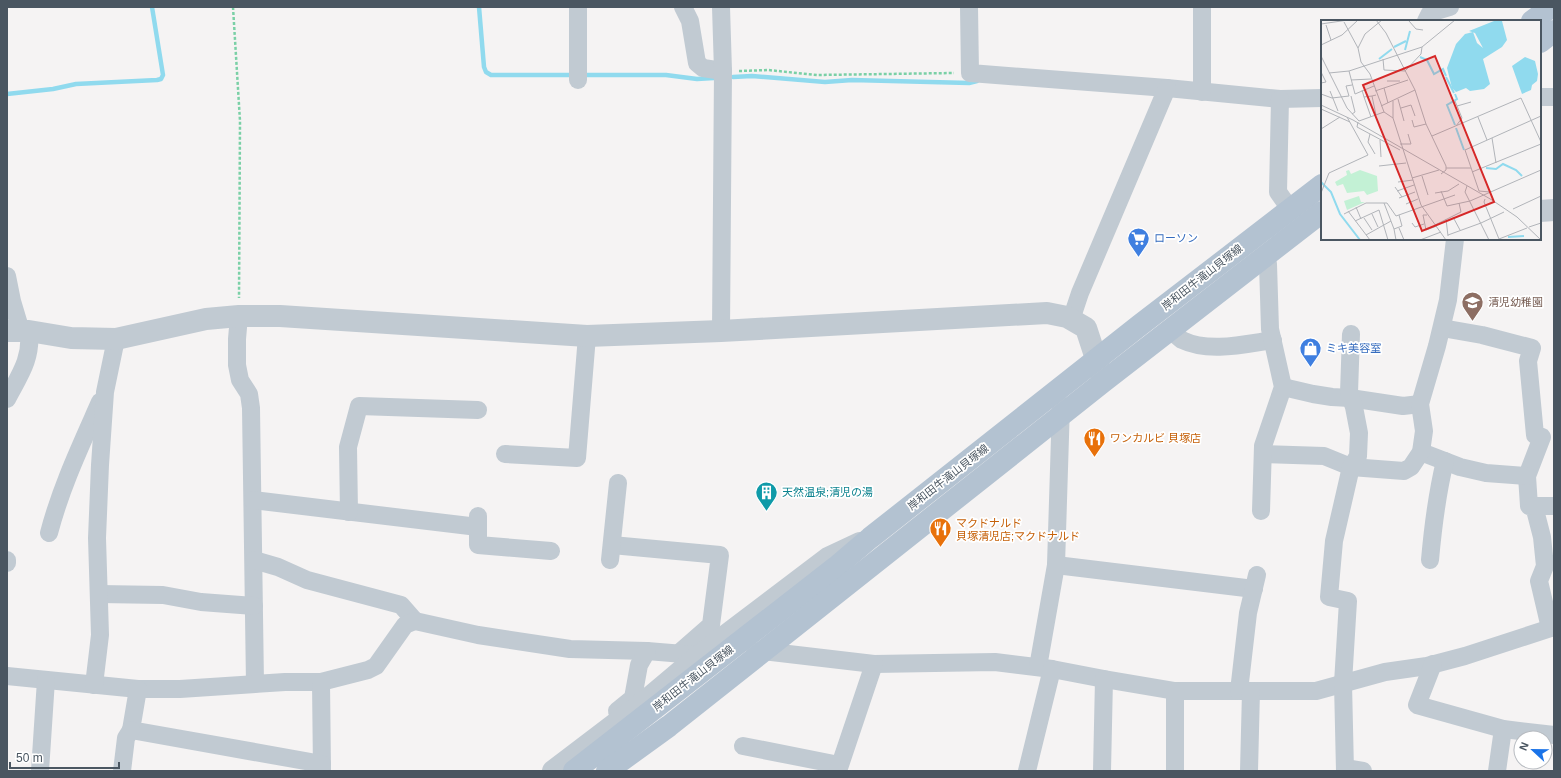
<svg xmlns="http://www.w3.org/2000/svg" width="1561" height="778" viewBox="0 0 1561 778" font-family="Helvetica,'Noto Sans JP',sans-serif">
  <rect width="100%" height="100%" fill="#f5f3f3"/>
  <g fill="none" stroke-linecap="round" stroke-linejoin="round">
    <g stroke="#90daee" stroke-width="4.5">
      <path d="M479,7L484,67L486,72L491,75H575"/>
      <path d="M582,75H666L697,79L714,78"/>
      <path d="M733,77L752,76L825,82L852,80L969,83L977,81"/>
      <path d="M7,94L53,89L76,84L157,80L161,79L163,75L152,7"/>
    </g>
    <g stroke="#7ad0a6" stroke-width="2.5" stroke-dasharray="3 2" stroke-linecap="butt">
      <path d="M233,7L240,121L239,298"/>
      <path d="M739,71L768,70L817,75L954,73"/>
    </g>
    <g stroke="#c1cad2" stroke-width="18">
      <path d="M578,7V80"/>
      <path d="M683,7L690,21L697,63L703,68L723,71"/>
      <path d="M969,7L970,73L1167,88L1280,99L1322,98"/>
      <path d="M1426,21L1430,13L1450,7"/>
      <path d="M1202,92V7"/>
      <path d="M1540,97H1554"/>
      <path d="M1280,99L1278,192L1290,209"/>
      <path d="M7,276L12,301L21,331"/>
      <path d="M239,316L237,339V365L240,380L249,394L251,408L255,684"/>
      <path d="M1071,320L1080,293L1167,88"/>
      <path d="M1442,328L1482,335L1532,348L1528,361L1535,435L1542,437L1527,476L1529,506H1534L1542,537L1545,566L1539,581L1550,628"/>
      <path d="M1170,330C1174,333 1178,337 1182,340C1209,353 1245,344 1273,340"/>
      <path d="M721,331L723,71L721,7"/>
      <path d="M1283,387L1313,394L1332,397L1350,398L1403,406L1420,404"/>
      <path d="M7,399C19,376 32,359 29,331"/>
      <path d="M1421,452L1460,467L1486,473L1527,476"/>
      <path d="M505,454L577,458L587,336"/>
      <path d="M1263,454L1324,456L1351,467L1404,471L1411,467L1421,452L1424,431L1420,404L1437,346L1448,300L1455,239"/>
      <path d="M253,500L478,527"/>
      <path d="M1534,506H1554"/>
      <path d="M1261,511L1263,446L1283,387L1270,329L1268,264L1265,256"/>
      <path d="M349,512L348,447L359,406L478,410"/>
      <path d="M478,516V545L551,551"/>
      <path d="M49,533C61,487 81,445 100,402"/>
      <path d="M612,545L720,555L711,625L679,653"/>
      <path d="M254,560L278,567L307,580L401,605L415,621"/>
      <path d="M610,560L618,483"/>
      <path d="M1430,560C1433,526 1437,494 1445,461"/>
      <path d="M7,563V560"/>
      <path d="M1056,565L1254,589"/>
      <path d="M99,594L163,595L201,602L254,606"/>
      <path d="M755,652L763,651L874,664L995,662L1052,669L1104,679L1175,691H1316L1385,672L1427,666L1465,656L1554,627"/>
      <path d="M1433,664L1417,705L1503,729L1554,735"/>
      <path d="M1038,667L1056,565L1061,405"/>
      <path d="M7,676L138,689H180L285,682H321L368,670L376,666L405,625L415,621L478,635L570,649L647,651L708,656"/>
      <path d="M321,682L322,771"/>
      <path d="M94,685L100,635L97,538L100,465L105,392L116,339"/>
      <path d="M138,689L131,730L322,764"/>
      <path d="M1239,691L1248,613L1257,575"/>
      <path d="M617,711L633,698L639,665L647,651"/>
      <path d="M743,746L839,765"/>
      <path d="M1345,768L1363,771"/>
      <path d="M40,771L46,680"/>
      <path d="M122,771L126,738L131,730"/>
      <path d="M838,771L874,664"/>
      <path d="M1027,771L1052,669"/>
      <path d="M1102,771L1104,679"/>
      <path d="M1175,771V691"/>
      <path d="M1249,771L1251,691"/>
      <path d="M1345,771L1343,683L1348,601L1329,597L1334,541L1351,467L1358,456L1359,433L1354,407L1349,393L1351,334"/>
      <path d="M1497,771L1503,729"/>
    </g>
    <g stroke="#c1cad2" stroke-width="22">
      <path d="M1540,211L1554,210"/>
      <path d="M7,331H29L71,338L116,339L206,319L239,316H280L587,336L721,331L1047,313L1067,317L1086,328L1102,377"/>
      <path d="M553,771L649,698L700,655L828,558L860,543"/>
    </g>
    <g stroke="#b3c2d1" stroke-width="22">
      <path d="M1532,21L1551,7"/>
      <path d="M1540,42L1554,31"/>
      <path d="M574,771L836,567L870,538L1140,325L1322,185"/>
      <path d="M607,771L669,726L1103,382L1322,212"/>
    </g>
  </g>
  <defs>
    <symbol id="supermarket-pin" viewBox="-11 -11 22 30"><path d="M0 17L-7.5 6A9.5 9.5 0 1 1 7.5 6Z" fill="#3f7fe0" stroke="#fff"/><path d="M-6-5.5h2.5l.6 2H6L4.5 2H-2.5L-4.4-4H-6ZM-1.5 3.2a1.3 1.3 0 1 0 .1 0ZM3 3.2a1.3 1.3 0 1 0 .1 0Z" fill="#fff"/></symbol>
    <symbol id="school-pin" viewBox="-11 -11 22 30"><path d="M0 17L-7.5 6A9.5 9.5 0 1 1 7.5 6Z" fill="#8d6e63" stroke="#fff"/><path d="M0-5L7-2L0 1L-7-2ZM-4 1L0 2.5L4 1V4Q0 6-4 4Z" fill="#fff"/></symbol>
    <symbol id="shop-pin" viewBox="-11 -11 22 30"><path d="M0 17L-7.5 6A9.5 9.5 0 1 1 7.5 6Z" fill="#3f7fe0" stroke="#fff"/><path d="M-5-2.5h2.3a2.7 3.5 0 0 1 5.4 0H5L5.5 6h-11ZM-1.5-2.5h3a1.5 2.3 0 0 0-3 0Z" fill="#fff"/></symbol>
    <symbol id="restaurant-pin" viewBox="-11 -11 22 30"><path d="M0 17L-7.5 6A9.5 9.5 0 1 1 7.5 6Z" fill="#e8710a" stroke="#fff"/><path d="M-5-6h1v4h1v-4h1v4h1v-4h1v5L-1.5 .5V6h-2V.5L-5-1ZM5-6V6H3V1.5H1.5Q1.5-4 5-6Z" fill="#fff"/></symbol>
    <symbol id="building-pin" viewBox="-11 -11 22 30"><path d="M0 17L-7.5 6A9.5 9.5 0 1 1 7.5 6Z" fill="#0f9aa8" stroke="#fff"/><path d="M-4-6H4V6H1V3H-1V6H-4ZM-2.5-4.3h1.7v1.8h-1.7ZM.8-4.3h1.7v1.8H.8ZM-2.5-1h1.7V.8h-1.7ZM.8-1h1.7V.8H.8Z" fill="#fff"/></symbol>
  </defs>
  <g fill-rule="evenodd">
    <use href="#supermarket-pin" x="1126" y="226" width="25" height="34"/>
    <use href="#school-pin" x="1460" y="290" width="25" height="34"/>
    <use href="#shop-pin" x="1298" y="336" width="25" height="34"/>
    <use href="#restaurant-pin" x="1082" y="426" width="25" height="34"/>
    <use href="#building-pin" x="754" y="480" width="25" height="34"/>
    <use href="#restaurant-pin" x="928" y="516" width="25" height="34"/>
  </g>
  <g text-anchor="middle" stroke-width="3.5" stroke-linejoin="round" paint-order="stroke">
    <g font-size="11" fill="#366cbe" stroke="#fff" text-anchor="start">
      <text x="1154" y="242">ローソン</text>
      <text x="1326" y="352">ミキ美容室</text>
    </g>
    <g font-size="11" fill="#4a5661" stroke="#fff">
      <text transform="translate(1202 277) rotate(-38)" y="4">岸和田牛滝山貝塚線</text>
      <text transform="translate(948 477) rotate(-38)" y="4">岸和田牛滝山貝塚線</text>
      <text transform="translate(693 678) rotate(-38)" y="4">岸和田牛滝山貝塚線</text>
    </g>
    <g font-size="11" fill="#785e54" stroke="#fff" text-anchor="start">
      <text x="1488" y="306">清児幼稚園</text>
    </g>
    <g font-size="11" fill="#c56008" stroke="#fff" text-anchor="start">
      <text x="1110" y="442">ワンカルビ 貝塚店</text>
      <text x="956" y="527">マクドナルド<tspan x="956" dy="13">貝塚清児店;マクドナルド</tspan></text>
    </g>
    <g font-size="11" fill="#0d838f" stroke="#fff" text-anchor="start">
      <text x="782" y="496">天然温泉;清児の湯</text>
    </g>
  </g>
  <g transform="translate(1321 20)">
    <rect width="220" height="220" fill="#f5f3f3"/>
    <path d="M28,150L30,154L39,150L56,156L57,171L46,175L43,171L26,173L22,164L16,166L14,162L26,155L25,151ZM38,176L40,182H44L26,190L23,181Z" fill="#c3f1d5"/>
    <path d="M173,1H181L186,20L181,27L162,39L169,64L163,69L149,71L145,68L135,72L131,68L126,48L135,24L144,14L152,12L156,23L162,28L154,13L148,11ZM204,37L214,41L217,54L216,61L211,65L210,70L201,74L191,46Z" fill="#90daee"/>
    <path fill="none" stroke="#90daee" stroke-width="2" d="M73,27L85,21M84,30L89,11M99,37L106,40L113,54L122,49L125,56M58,39L71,29M125,57L133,73M134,74L136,79L126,85L134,105M135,108L143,130M165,148L175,149L182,144L195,150L201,156M0,162L10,172L19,194L39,220M187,217L203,216"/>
    <path fill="none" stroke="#b1b4b9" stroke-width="1" d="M55,0L65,13L94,70L105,104L125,146V150L120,154M88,1L95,9L102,10M23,2L37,28L40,42L49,54L63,92L72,98L100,185L125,220M0,4L27,0M5,5L10,20M0,25L21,15L37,0M37,28L44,14L61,0M0,36L26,88L38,101M62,39L63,50L84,51M28,51L34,74L53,66M84,51L100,34L101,27M0,52L5,62L0,63M8,53L28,51L101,27L134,0M30,60L50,59M66,61H79M63,68L67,83M41,70L43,77L51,76M9,71L17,91M54,71L87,60M0,74L11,78L28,76L25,66L31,65M30,76L34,92L31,94M43,77L50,97M77,79L83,101M72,81V98M134,81L141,98L135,106M0,85L32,100L171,180L196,197L220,220M60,86L94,70M136,86L150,82M80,88L90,85L94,96M0,89L29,102M55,95L51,76L55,75M157,97L166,120M91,100L93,107L105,104M38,101L63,92M37,102L36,107L79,130M0,109L19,97M49,114L47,122L54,134M111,116L200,78L220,122M171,118L175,143M59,120L60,137M79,124H90L87,114M58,146L85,143M125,148H150M151,152L220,124M101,156L107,175M91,158L118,150M77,162L92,160M146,166L144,172L168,220M74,167L81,177M76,171L93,165M120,171L126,186L149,181L220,150M169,172L158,171L144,130L220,96M0,173L8,153L47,135L26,97M114,173L127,171L138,164M78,178L94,172M164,179L163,182L178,219L206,208M63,183L73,209L75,220M85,184L97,179M35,187L40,199M192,189L220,176M27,191L49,220M23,194L45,183H66L75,196L134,175M51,194L57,207M106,195H102L105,210L116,206M132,197L139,210M43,198L51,210M125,199L127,216M34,201L58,190L67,220M91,203L94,207L103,204M160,203L183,192M114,205L140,192L138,183M208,207L220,203M78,208L83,220M73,209L81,206L78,195M45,215L70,201M127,215L160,203M99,220L120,212"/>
    <path fill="#d62828" fill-opacity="0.15" stroke="#d62828" stroke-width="2" d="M114,36L173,182L101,211L42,65Z"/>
    <rect width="220" height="220" fill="none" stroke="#4a5661" stroke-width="2"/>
  </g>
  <rect width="1561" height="778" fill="none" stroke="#4a5661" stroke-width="16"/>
  <g transform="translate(1533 750) rotate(292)"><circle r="19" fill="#ffffff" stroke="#b7bbc0"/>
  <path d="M0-3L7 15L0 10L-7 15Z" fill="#1a73e8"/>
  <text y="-6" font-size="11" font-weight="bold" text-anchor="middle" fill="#4a5661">N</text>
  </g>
  <path d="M10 762v6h109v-6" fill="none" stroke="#4a5661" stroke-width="2"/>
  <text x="16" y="762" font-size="12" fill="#4a5661" stroke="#ffffff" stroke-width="3" paint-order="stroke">50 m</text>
</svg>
